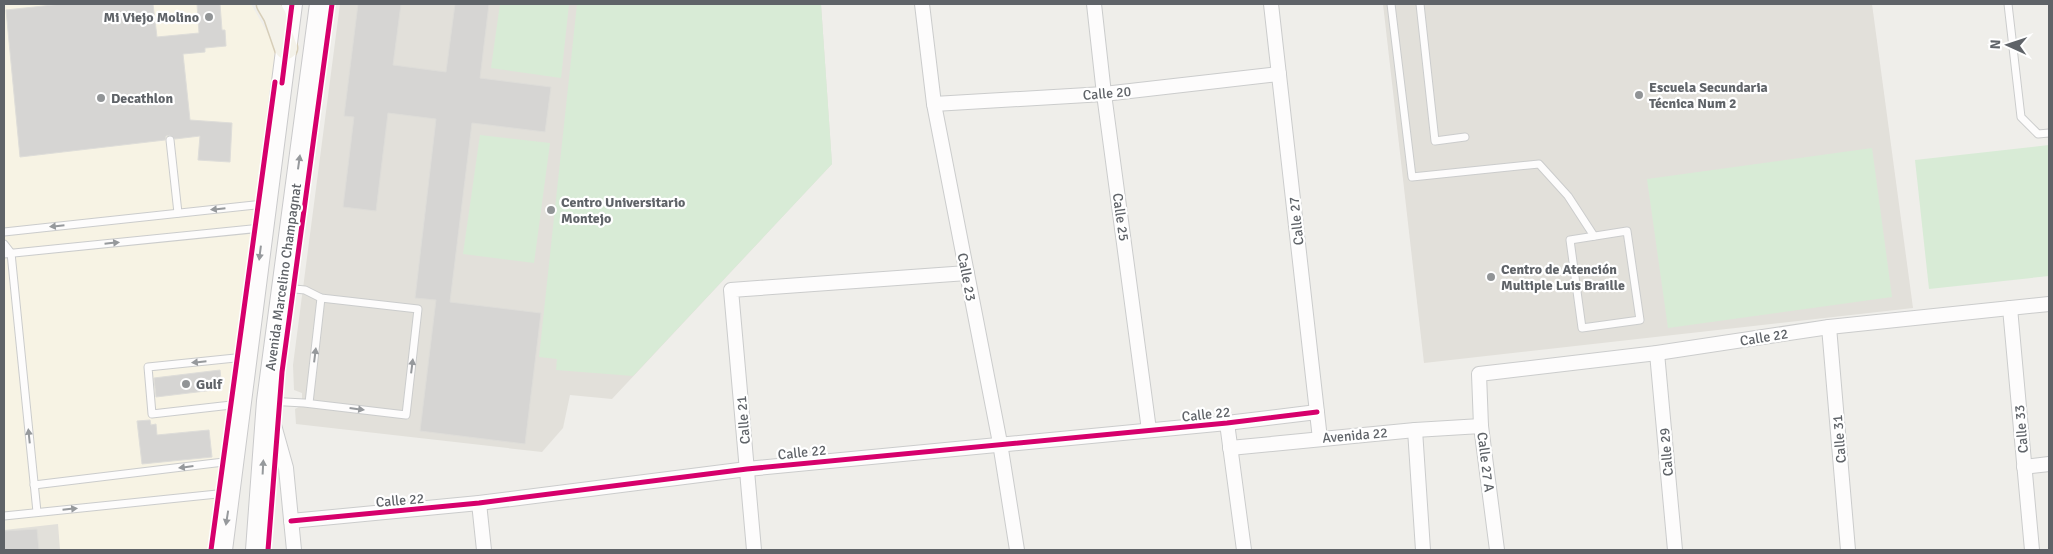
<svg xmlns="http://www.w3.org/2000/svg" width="2053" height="554" viewBox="0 0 2053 554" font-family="Signika,sans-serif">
  <rect width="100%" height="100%" fill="#efeeea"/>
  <path fill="#f7f3e4" d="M4,4H251L276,48L208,550H4Z"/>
  <g fill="#e2e0da">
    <path d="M340,4H821L832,164L612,399L570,395L563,428L542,452L296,424L295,409L302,405V393L294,390L293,365Z"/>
    <path d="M1383,4H1872L1913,308L1424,363Z"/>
    <path d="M58,524L60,550H4V530Z"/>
  </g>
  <g fill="#d8ebd6">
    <path d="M500,4H569L561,78L491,68Z"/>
    <path d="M577,4H821L832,164L633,376L556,370L557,359L539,357Z"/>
    <path d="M480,135L550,143L534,263L463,254Z"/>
    <path d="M2049,145V276L1929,289L1915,160Z"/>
    <path d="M1872,148L1892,297L1668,328L1647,179Z"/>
  </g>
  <g fill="#d6d5d3" stroke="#deddd9">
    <path d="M62,4H153L157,37L199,33L197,4H220L222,30H225L226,46L205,48V52L183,54L190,120L232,123L230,162L198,160L200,136L175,139L170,135L166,136L165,140L20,157L6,10Z"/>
    <path d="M358,4H401L393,65L446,72L455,4H489L480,78L551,87L545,132L472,123L450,302L541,313L525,444L420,431L436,300L415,298L436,119L388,113L376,211L343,207L354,117L344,116Z"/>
    <path d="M220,370L222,389L156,397L154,378Z"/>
    <path d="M150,420L151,425L156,424L157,435L209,430L212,457L142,464L137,421Z"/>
    <path d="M37,529L39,550H4V531Z"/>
  </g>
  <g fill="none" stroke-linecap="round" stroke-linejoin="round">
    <defs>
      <g id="lane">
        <path d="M1391,4L1412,177L1539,164L1568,196L1594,236"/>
        <path d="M1420,4L1435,141L1465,137"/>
        <path d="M2008,4L2021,117L2038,134L2049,133"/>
        <path d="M170,140L178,213"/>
        <path d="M1627,231L1640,320L1582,328L1570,240Z"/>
        <path d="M4,232L264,204"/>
        <path d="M4,244L11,253L37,512"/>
        <path d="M4,254L262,228"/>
        <path d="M267,401L304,403L406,415L418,309L321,298L305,290L285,288"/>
        <path d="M309,403L321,298"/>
        <path d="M240,404L152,414L148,367L245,357"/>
        <path d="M34,485L232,461"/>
        <path d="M4,516L227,493"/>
      </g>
      <g id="street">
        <path d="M922,4L934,104L1000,443L1017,550"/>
        <path d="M1094,4L1104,94L1149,430"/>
        <path d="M1271,4L1320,439"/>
        <path d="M934,104L1104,94L1279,74"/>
        <path d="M2010,308L2032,550"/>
        <path d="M1829,327L1848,550"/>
        <path d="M1657,353L1675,550"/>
        <path d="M270,411L286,468L294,550"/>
        <path d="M1227,423L1244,550"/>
        <path d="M1415,430L1423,550"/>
        <path d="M1230,448L1415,430L1481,426"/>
        <path d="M2024,467L2049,464"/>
        <path d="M479,503L484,550"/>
        <path d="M291,521L479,503L747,469L1227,423L1317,412"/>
        <path d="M754,550L731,290L967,273"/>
        <path d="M1497,550L1481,426L1479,374L1657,353L1829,327L2049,304"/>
      </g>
      <g id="secondary">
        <path d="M222,550L292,4"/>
        <path d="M256,550L267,401L320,4"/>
      </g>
      <path id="primary" d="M268,4L275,16L286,48"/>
    </defs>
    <use href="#lane" stroke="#cbcccc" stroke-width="9"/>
    <use href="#street" stroke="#cbcccc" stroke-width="16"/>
    <use href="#secondary" stroke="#cacacb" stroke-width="22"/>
    <use href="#primary" stroke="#d7ceb8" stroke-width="25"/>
    <use href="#lane" stroke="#fdfcfc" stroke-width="7"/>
    <use href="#street" stroke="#fdfcfc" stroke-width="14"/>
    <use href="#secondary" stroke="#fdfcfc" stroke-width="20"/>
    <use href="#primary" stroke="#f4f2e9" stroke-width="22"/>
    <defs>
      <g id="cycleway">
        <path d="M282,83L292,4"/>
        <path d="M291,521L479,503L747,469L1227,423L1317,412"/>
        <path d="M211,550L275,82"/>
        <path d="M268,550L282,372L332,4"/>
      </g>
    </defs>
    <use href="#cycleway" stroke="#fff" stroke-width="8"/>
    <use href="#cycleway" stroke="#d6006c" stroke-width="5"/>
  </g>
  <defs><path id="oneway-solid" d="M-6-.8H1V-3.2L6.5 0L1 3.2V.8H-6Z" transform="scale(1.25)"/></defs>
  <g fill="#96999c">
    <use href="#oneway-solid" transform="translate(299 162) rotate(-82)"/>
    <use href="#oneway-solid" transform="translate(218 209) rotate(174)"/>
    <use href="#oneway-solid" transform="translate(57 226) rotate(174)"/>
    <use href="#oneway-solid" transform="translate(112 243) rotate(-6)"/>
    <use href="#oneway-solid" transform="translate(260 253) rotate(97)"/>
    <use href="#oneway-solid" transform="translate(315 355) rotate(-83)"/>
    <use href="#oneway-solid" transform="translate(199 362) rotate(174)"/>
    <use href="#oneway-solid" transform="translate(412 366) rotate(-83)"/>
    <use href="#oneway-solid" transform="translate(357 409) rotate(7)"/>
    <use href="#oneway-solid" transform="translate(29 436) rotate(-96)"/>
    <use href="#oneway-solid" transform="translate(186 467) rotate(173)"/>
    <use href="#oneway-solid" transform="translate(263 467) rotate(-87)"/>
    <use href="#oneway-solid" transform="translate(70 509) rotate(-6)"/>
    <use href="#oneway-solid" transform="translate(227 518) rotate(99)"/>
  </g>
  <g fill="#919496" stroke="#fff" stroke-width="2">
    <circle cx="209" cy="17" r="5"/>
    <circle cx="1639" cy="95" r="5"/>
    <circle cx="101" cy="98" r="5"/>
    <circle cx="551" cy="210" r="5"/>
    <circle cx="1491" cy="277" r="5"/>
    <circle cx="186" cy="384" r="5"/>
  </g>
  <g text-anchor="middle" stroke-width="4.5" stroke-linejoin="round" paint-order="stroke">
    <g font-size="14" font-weight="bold" fill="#5f6368" stroke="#fff" text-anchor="start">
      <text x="199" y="22" text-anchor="end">Mi Viejo Molino</text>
      <text x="1649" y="92">Escuela Secundaria<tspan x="1649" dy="16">Técnica Num 2</tspan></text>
      <text x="111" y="103">Decathlon</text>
      <text x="561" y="207">Centro Universitario<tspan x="561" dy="16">Montejo</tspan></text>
      <text x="1501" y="274">Centro de Atención<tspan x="1501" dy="16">Multiple Luis Braille</tspan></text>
      <text x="196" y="389">Gulf</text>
    </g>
    <g font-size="14" fill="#5f6368" stroke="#fff">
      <text transform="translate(1107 93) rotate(-5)" y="5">Calle 20</text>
      <text transform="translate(1121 217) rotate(82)" y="5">Calle 25</text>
      <text transform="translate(1296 221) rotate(-96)" y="5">Calle 27</text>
      <text transform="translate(283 277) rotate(-82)" y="5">Avenida Marcelino Champagnat</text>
      <text transform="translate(967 277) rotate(79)" y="5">Calle 23</text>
      <text transform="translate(1764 337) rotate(-9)" y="5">Calle 22</text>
      <text transform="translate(1206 414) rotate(-6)" y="5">Calle 22</text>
      <text transform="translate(743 420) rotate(-95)" y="5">Calle 21</text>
      <text transform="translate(2021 429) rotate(-95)" y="5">Calle 33</text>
      <text transform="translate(1355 435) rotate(-5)" y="5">Avenida 22</text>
      <text transform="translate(1839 439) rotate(-95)" y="5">Calle 31</text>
      <text transform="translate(802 452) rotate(-6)" y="5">Calle 22</text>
      <text transform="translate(1666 452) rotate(-95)" y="5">Calle 29</text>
      <text transform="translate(1486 462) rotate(83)" y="5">Calle 27 A</text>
      <text transform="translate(400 500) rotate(-5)" y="5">Calle 22</text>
    </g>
  </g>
  <rect width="2053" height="554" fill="none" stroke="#5f6368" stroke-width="10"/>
  <g transform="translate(2008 45) rotate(273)" stroke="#ffffff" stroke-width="4" paint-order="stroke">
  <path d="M0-4L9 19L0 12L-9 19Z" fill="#5f6368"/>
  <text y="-8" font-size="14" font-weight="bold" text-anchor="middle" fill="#5f6368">N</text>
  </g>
</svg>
